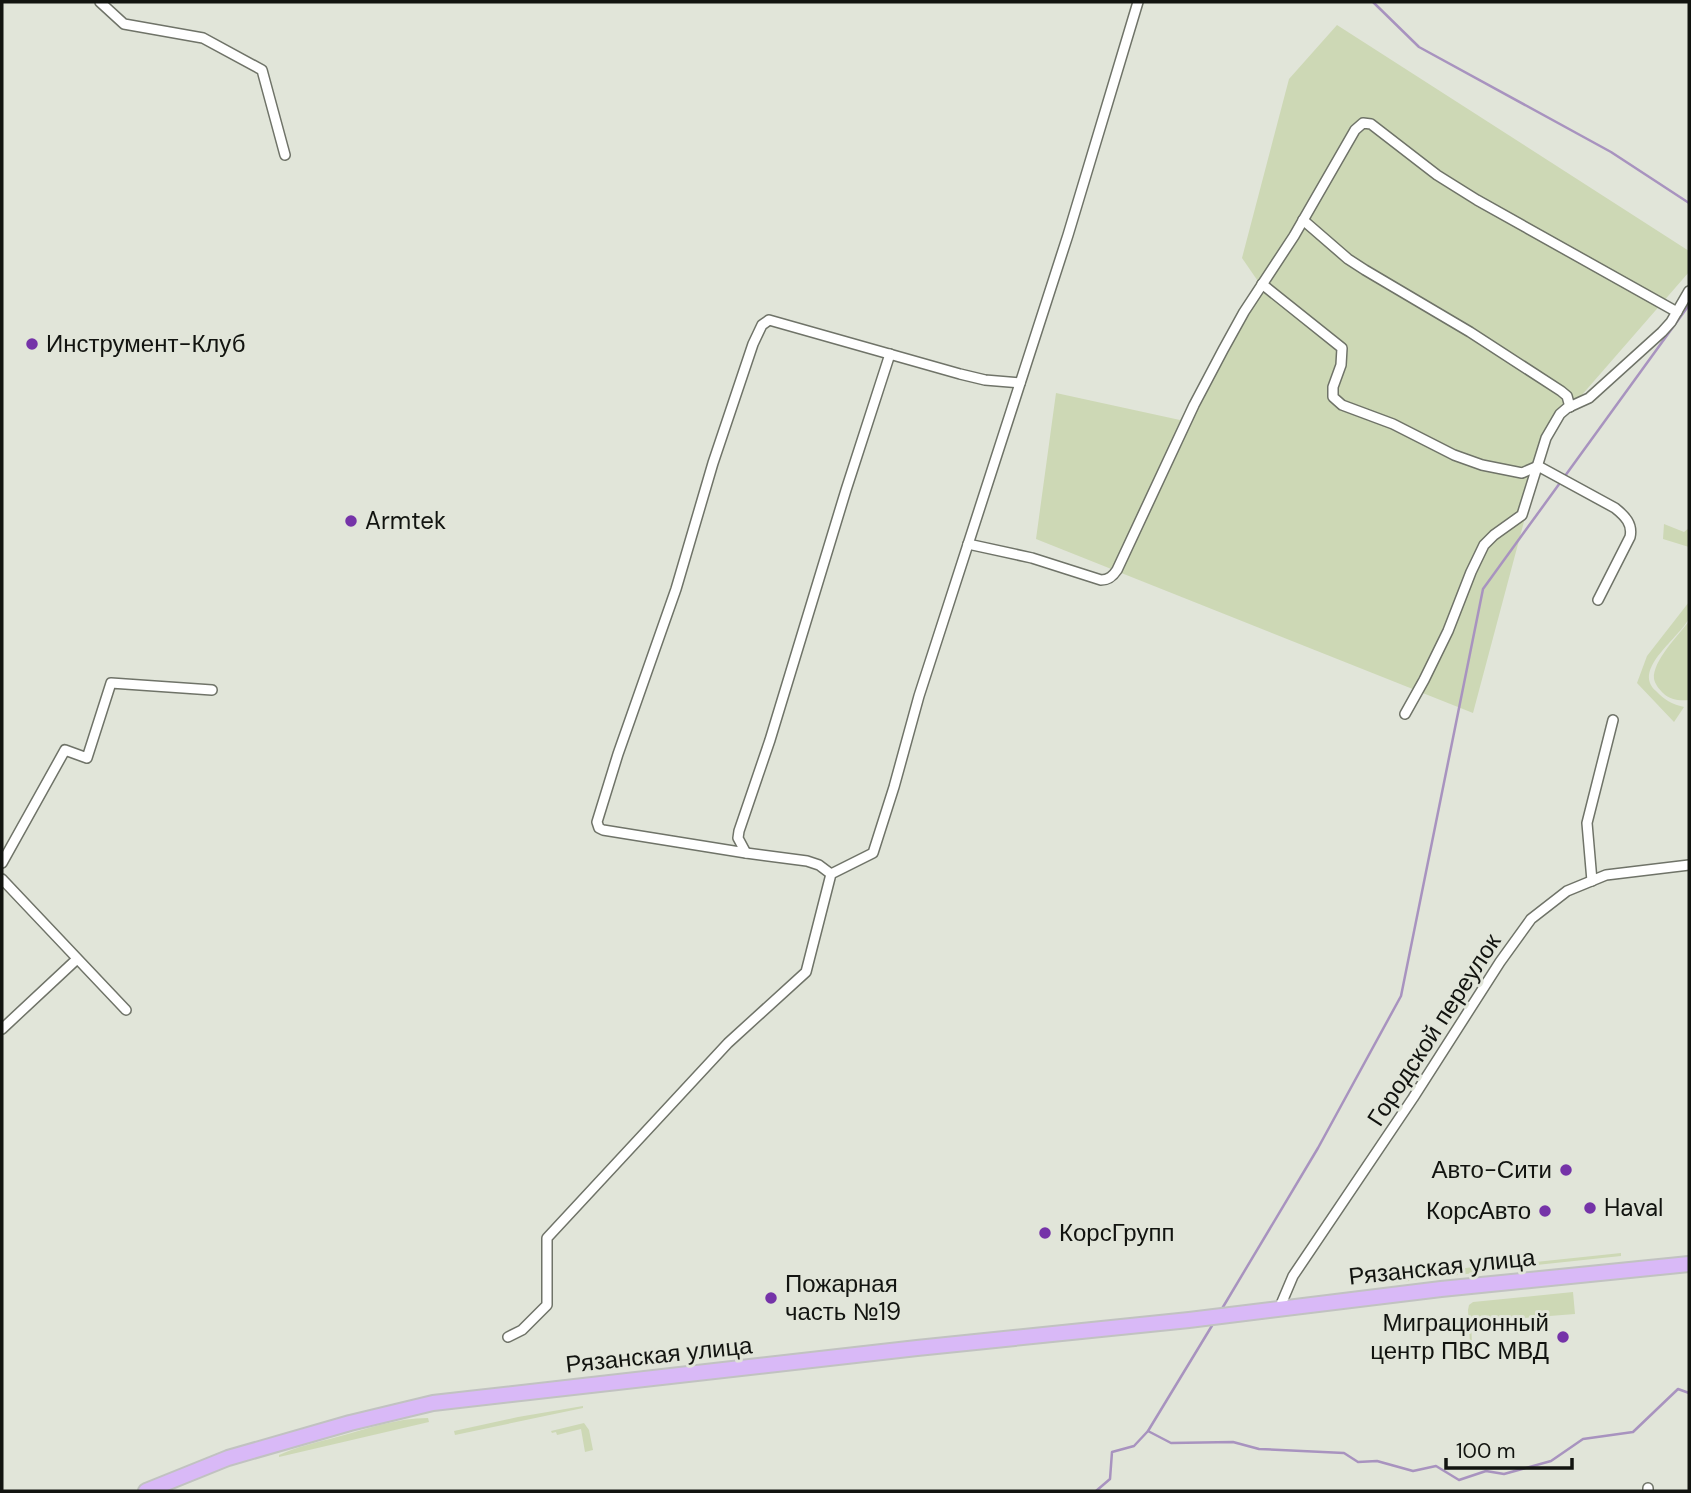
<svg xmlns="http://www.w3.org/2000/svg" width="1691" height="1493" viewBox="0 0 1691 1493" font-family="'DM Sans',sans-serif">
  <rect width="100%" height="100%" fill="#e1e5d9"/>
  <g fill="#cdd8b5">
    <path d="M1337,25L1689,251V272L1547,435L1473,713L1036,539L1056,393L1180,420L1264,290L1242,258L1289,79Z"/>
    <path d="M1664,524L1684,532L1689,528V547L1663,539Z"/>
    <path d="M1689,602C1689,607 1690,614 1689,618C1681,637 1631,669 1656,691C1665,700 1671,704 1684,707L1674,722L1637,683L1647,656Z"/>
    <path d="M1689,621V700C1680,701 1670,700 1663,693C1659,689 1655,684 1654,679C1652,661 1679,635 1689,621Z"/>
    <path d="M1621,1253V1256L1527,1266L1526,1263Z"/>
    <path d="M1474,1267L1475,1273L1393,1283L1392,1277Z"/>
    <path d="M1573,1292L1575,1314L1471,1322L1472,1344H1470L1468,1310L1469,1305L1473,1302Z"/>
    <path d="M583,1406V1408L455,1435L454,1431L518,1417Z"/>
    <path d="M428,1418L429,1422L279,1457V1455C296,1447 318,1442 337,1437C366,1429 397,1418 428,1418Z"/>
    <path d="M584,1423L589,1430L593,1450L585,1452L581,1429L557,1435L556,1432L552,1433L551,1431Z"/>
  </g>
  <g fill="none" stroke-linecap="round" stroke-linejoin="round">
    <g stroke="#a893bf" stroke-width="2.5">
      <path d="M1373,2L1419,47L1611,152L1689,203"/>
      <path d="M1220,1312L1318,1148L1401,996L1483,589L1689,305"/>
      <path d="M1148,1431L1213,1324"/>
      <path d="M1096,1491L1110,1479L1112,1452L1134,1446L1148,1431L1171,1443L1233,1442L1259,1449L1344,1453L1358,1462L1377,1461L1413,1471L1436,1466L1459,1480L1486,1471L1504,1474L1551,1461L1583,1439L1633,1432L1678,1389L1689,1393"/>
    </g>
    <defs>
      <g id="minor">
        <path d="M100,2L124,24L203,38L262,70L285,155"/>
        <path d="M1303,220L1348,259L1365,270L1470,332L1561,391L1567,396L1570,407"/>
        <path d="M1262,284L1342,348L1341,365L1333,387V397L1342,405L1393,424L1454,455L1482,465L1522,473L1538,466"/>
        <path d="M1538,466L1615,508C1625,516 1633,524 1630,537L1598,600"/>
        <path d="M968,544L1032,558L1101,580C1109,580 1113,576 1117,570L1194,405L1223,350L1244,312L1294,236L1355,130L1363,123L1371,124L1437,175L1477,200L1677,312"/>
        <path d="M1405,714L1424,680L1448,631L1471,572L1484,545L1494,535L1522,515L1546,438L1560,414L1567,408L1589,398L1662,332L1671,322L1689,291"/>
        <path d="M746,853L738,838L739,831L770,740L846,490L890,354"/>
        <path d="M2,863L65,750L87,758L111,683L212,690"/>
        <path d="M831,874L819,865L807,861L746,853L603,830L599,828L597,822L618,754L676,589L713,463L753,344L762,325L769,320L960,374L985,380L1020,383"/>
        <path d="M2,879L126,1010"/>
        <path d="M1592,881L1587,823L1613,720"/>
        <path d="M2,1029L77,959"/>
        <path d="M1279,1309L1293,1276L1413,1098L1500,962L1531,919L1567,891L1606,875L1689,865"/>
        <path d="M508,1337L522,1330L547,1305V1238L728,1043L806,972L831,874L873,853L894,787L919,696L1068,235L1138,2"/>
        <path d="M1648,1491V1488"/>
      </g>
      <path id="primary" d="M146,1491L228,1458L350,1423L433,1403L917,1348L1189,1320L1441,1289L1689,1264"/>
    </defs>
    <use href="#minor" stroke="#6f7368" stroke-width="12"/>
    <use href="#primary" stroke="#c1c2c1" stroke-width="18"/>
    <use href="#minor" stroke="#fff" stroke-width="9"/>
    <use href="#primary" stroke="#d9b9f7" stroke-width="14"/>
  </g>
  <g fill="#7533a8" stroke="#e1e5d9" stroke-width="2.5">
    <circle cx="32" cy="344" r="7"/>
    <circle cx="351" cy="521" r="7"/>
    <circle cx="1566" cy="1170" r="7"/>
    <circle cx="1590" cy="1208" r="7"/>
    <circle cx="1545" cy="1211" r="7"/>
    <circle cx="1045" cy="1233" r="7"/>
    <circle cx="771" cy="1298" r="7"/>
    <circle cx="1563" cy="1337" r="7"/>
  </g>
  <g text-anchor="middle" stroke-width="6" stroke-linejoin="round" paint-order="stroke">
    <g font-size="24" fill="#121410" stroke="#e1e5d9" text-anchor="start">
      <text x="46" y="352">Инструмент-Клуб</text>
      <text x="365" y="529">Armtek</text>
      <text x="1552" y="1178" text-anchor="end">Авто-Сити</text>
      <text x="1604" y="1216">Haval</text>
      <text x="1531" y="1219" text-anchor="end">КорсАвто</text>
      <text x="1059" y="1241">КорсГрупп</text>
      <text x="785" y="1292">Пожарная<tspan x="785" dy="28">часть №19</tspan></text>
      <text x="1549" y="1331" text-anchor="end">Миграционный<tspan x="1549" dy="28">центр ПВС МВД</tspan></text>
    </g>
    <g font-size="24" fill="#121410" stroke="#e1e5d9">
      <text transform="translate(1434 1030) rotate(-57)" y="8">Городской переулок</text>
      <text transform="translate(1442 1267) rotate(-6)" y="8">Рязанская улица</text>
      <text transform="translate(659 1355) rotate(-6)" y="8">Рязанская улица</text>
    </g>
  </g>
  <rect width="1691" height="1493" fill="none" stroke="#121410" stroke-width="7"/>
  <path d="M1446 1458v10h126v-10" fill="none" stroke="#121410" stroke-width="3.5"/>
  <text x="1456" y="1458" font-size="21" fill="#121410" stroke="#e1e5d9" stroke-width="5" paint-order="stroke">100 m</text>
</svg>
